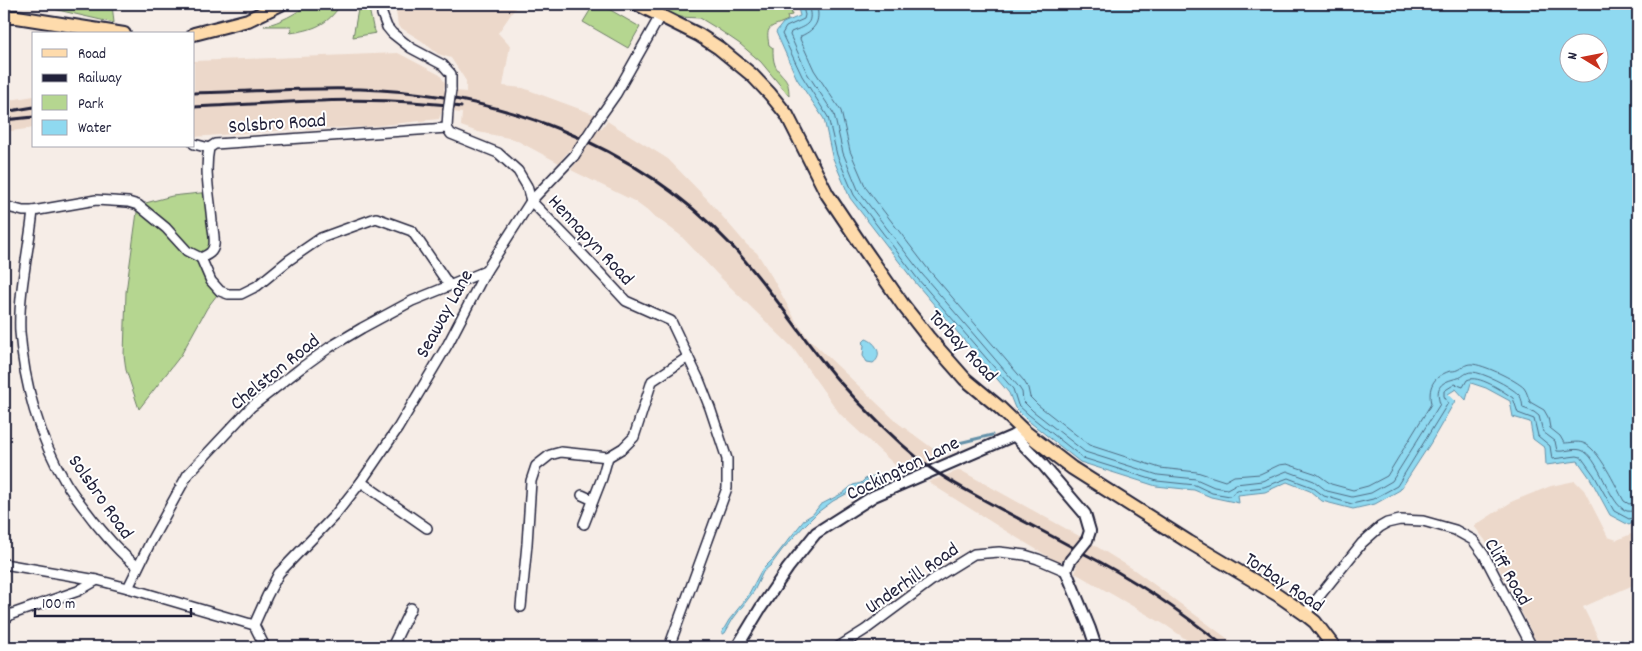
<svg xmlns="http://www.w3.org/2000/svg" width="1642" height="651" viewBox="0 0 1642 651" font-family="Dekko,sans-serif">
  <rect width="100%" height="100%" fill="#f6ede7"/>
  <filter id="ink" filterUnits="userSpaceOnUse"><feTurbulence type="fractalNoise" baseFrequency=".02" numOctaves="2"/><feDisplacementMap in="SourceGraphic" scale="10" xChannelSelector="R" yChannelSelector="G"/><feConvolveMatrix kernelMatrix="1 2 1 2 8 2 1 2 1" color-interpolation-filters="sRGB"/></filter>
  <g filter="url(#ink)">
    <g fill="#ecd8ca">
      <path d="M395,4H518L498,33L510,46L503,86L523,88L596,115L592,122L601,129L607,121L668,159L709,201L747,245L757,253L772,277L796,321L808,338L898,423L943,456L911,473L895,465L840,414L793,348L719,276L680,235L634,201L571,170L581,155L569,150L559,163L514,139L478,132L461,126L462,113L442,111L439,119L365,127L300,129L194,137V61L398,53L440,75L445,83L444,90L466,92V81L451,58L438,54L422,41L398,26Z"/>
      <path d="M34,96V128L4,132V101Z"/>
      <path d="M960,470L1081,537L1133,569L1239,647H1197L1167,626L1075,573L1077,564L1068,558L1059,563L1001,528L928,482Z"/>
      <path d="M1575,481L1584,490L1608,537L1617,540L1631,534H1638V583L1583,607L1603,647H1539L1485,540L1474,526L1513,501L1551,486Z"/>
    </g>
    <g fill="#b5d690" stroke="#6c7c66">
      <path d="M32,4H112L114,23Z"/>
      <path d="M309,4H341C328,25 313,30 290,33L292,31L291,26H264C281,22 295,14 309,4Z"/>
      <path d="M359,4H368L373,27L376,33L353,37Z"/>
      <path d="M594,4H600L640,27L628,48L583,22Z"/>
      <path d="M652,4H790L792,15L787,16L788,20C771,28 765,24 769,45L773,48C773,54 773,60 775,65C782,79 789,75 789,96L761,62L740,44L718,29L700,18L660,16Z"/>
      <path d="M210,192L214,245L201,258L220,291L207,308L181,355L139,409L126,370L124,355L126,292L138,205L172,196Z"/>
    </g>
    <g fill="#8fd9f0" stroke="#6390a8" fill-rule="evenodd">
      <path d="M797,4H1638V520L1629,525L1610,515L1590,478L1578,461L1546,465L1545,448L1533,439L1530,422L1513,417L1510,401L1486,388L1471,383L1466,400L1456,389L1448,394L1455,401L1430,444L1400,490L1375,504L1353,509L1322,501L1310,491L1287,482L1265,492L1238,495L1239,503L1211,497L1194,490L1156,486L1080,462L1026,419L1015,408L1009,393L914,281L850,198L832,156L824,119L797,79L776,32L783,23L800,16ZM1600,42V72H1570V42Z"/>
      <path d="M866,339C876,342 884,356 873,363L867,362L863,356L864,345L862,343Z"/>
      <path d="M879,474L880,476L870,479L848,493L833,501L818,512L805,525L782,550L771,565L763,572L754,591L733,619L725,633L722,634V632L729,620L746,599L761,571L774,558L805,519L813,514L820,505L843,493L853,485L861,483L865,479Z"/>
    </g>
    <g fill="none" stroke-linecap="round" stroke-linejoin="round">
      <g stroke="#4e6b83" stroke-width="1">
        <path d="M802,4L805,15L804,19L786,27L782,34L802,76L828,117L837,155L854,195L917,278L1013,389L1018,405L1029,415L1083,458L1157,481L1195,485L1212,493L1230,496L1237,490L1264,487L1288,478L1312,487L1324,496L1352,504L1373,499L1397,486L1448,403L1444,396V391L1455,384L1463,387L1467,380C1478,374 1503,391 1513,398L1518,413L1534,419L1538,436L1550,446L1552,459L1577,456L1581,457L1594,475L1614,511L1629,519L1638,516"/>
        <path d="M808,4C814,24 808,25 791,32L790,35L807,73L834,114L843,153L859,192L922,274L1018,386L1022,392L1023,401L1033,411L1085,452L1158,475L1196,479L1214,487L1227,489L1236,484L1262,481L1287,471L1314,481L1327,491L1352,497L1371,493L1392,481L1440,404C1435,387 1440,382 1458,378C1463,377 1465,372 1472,372C1482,372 1510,386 1518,394C1522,397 1522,403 1523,408L1534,412L1539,416L1543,432L1555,441L1557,451C1565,452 1573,448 1581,450C1599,455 1609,506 1627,511C1631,512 1634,510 1638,510"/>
        <path d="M816,4C821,19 817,29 801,36L800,39L814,70L841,111L850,151L866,188L928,269L1024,381L1028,388L1030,397L1038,405L1089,445L1160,468L1197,472L1225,481L1234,476L1260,474L1279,465L1287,464L1317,474L1331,484L1353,490L1368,486L1387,476L1431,404C1428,388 1432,377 1450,371C1452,371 1455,371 1457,370C1462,368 1465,364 1471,364C1483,364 1516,380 1524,388C1527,392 1528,397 1530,402L1544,410L1548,417L1550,428L1560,436L1564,443C1570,443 1577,441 1583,443C1599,448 1616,487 1624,501L1629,504L1638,502"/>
      </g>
      <path stroke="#6390a8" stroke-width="3" d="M934,449L992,435"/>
      <defs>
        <g id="minor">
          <path d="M382,4V14L387,27L392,33L411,48L443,65L451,74V90"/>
          <path d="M448,111L447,128L451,134L498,153L518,171L527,186L531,201L573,244L626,301L671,321L699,380L710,408L727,459V488L669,647"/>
          <path d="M597,121L616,94L660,16"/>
          <path d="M194,144L209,148"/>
          <path d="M4,206L23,211H33L96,200L128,202L138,205L166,228L187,251L201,258"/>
          <path d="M33,211C29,249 18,294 20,332C24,384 39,438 66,483C74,496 84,508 93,520C107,537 120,553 137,566"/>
          <path d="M201,258C207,255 213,253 214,245C215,238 213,229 212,222C210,197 204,172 209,148L215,144L447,128"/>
          <path d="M201,258L211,281L220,291L228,294H241L257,286L289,260L321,238L376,218L412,231L449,285"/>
          <path d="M361,482L427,528"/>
          <path d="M582,495L593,500"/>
          <path d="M584,524L602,478L608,457"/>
          <path d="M4,564L97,580L128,588L254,625L265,647"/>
          <path d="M128,588L150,543L188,474L251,407L301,368L330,347L362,328L412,301L486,271"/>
          <path d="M521,607L527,544L531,481L536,466L550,455L561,452L608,457L623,448L634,437L652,381L688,357"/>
          <path d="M1305,614L1362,543L1380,527L1387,523L1400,520L1423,521L1455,530L1473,540L1484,555L1532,647"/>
          <path d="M4,620L12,614L78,591L97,580"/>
          <path d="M254,625L267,596L279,573L334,516L361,482L398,428L448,344L486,271L531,201L574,156"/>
          <path d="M392,647L411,608"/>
          <path d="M838,647L865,630L935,578L974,554L999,552L1025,555L1038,559L1066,571"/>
        </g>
        <g id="tertiary">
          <path d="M1014,435L1044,466L1085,514L1090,531L1087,540"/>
          <path d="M1070,561L1066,571L1090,629L1096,647"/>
          <path d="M737,647L760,609L788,568L816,533L874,496L1024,431"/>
        </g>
        <g id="primary">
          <path d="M637,4L699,35L719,48L752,75L770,94L787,115L827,194L864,249L903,305L928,337L965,379L1000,408L1024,431L1072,468L1189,542L1278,595L1305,614L1315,622L1334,647"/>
          <path d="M4,17H17L124,34"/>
          <path d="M194,34L248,20L281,4"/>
        </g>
      </defs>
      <use href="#minor" stroke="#22223b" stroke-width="12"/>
      <use href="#tertiary" stroke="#22223b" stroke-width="14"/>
      <use href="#primary" stroke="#22223b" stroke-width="16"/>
      <use href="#minor" stroke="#fff" stroke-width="9"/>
      <use href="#tertiary" stroke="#fff" stroke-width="10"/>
      <use href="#primary" stroke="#fedbac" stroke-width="12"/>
      <g stroke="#22223b" stroke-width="3">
        <path d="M194,93C249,92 305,87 360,89C498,93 634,142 730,244C770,286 800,336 837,379C863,408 891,436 921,461C937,474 955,484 973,494C1009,514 1045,532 1081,552C1132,578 1181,611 1225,647"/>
        <path d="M194,107C282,103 372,94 461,107"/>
        <path d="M4,112L34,107"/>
        <path d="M4,120L34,117"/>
      </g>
      <defs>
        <g id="minor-bridge">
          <path d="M448,111L451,90"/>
          <path d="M574,156L597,121"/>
        </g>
        <path id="tertiary-bridge" d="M1070,561L1087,540"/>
      </defs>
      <use href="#minor-bridge" stroke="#22223b" stroke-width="12" stroke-linecap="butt"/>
      <use href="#tertiary-bridge" stroke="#22223b" stroke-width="14" stroke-linecap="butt"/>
      <use href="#minor-bridge" stroke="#fff" stroke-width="9"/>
      <use href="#tertiary-bridge" stroke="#fff" stroke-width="10"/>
    </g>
  </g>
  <g text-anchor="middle" stroke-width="4" stroke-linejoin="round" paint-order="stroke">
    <g font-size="20" fill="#22223b" stroke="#fff">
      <text transform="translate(277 122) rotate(-4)" y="7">Solsbro Road</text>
      <text transform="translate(592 239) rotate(47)" y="7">Hennapyn Road</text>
      <text transform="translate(443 313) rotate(-61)" y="7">Seaway Lane</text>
      <text transform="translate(964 345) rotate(47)" y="7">Torbay Road</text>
      <text transform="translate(274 371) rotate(-39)" y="7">Chelston Road</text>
      <text transform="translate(902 467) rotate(-26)" y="7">Cockington Lane</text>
      <text transform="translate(102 496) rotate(55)" y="7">Solsbro Road</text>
      <text transform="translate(1509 571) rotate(60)" y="7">Cliff Road</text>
      <text transform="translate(911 577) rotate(-35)" y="7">Underhill Road</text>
      <text transform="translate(1285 581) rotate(34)" y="7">Torbay Road</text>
    </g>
  </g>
  <rect width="1642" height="651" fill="none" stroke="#fff" stroke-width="20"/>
  <rect x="10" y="10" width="1622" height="631" fill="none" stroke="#22223b" stroke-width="2" filter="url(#ink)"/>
  <rect x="32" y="32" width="162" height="115" fill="#ffffff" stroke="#a7a7b1"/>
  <rect x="42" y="49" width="25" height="8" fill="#fedbac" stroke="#a7a7b1"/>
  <text x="78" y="58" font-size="15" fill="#22223b">Road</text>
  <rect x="42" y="74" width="25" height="8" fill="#22223b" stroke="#a7a7b1"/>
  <text x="78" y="82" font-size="15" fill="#22223b">Railway</text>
  <rect x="42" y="95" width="25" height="15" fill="#b5d690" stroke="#a7a7b1"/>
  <text x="78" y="108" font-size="15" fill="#22223b">Park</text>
  <rect x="42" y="120" width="25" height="15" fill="#8fd9f0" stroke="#a7a7b1"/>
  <text x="78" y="132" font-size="15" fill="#22223b">Water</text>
  <g transform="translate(1584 58) rotate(280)"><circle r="24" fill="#ffffff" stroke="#a7a7b1"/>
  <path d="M0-4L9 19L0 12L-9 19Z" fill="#c8321e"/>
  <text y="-8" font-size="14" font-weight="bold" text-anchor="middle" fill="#22223b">N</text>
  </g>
  <path d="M35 608v8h156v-8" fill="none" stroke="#22223b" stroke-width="2.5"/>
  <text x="42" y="608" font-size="15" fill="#22223b" stroke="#ffffff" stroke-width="4" paint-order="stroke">100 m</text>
</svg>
